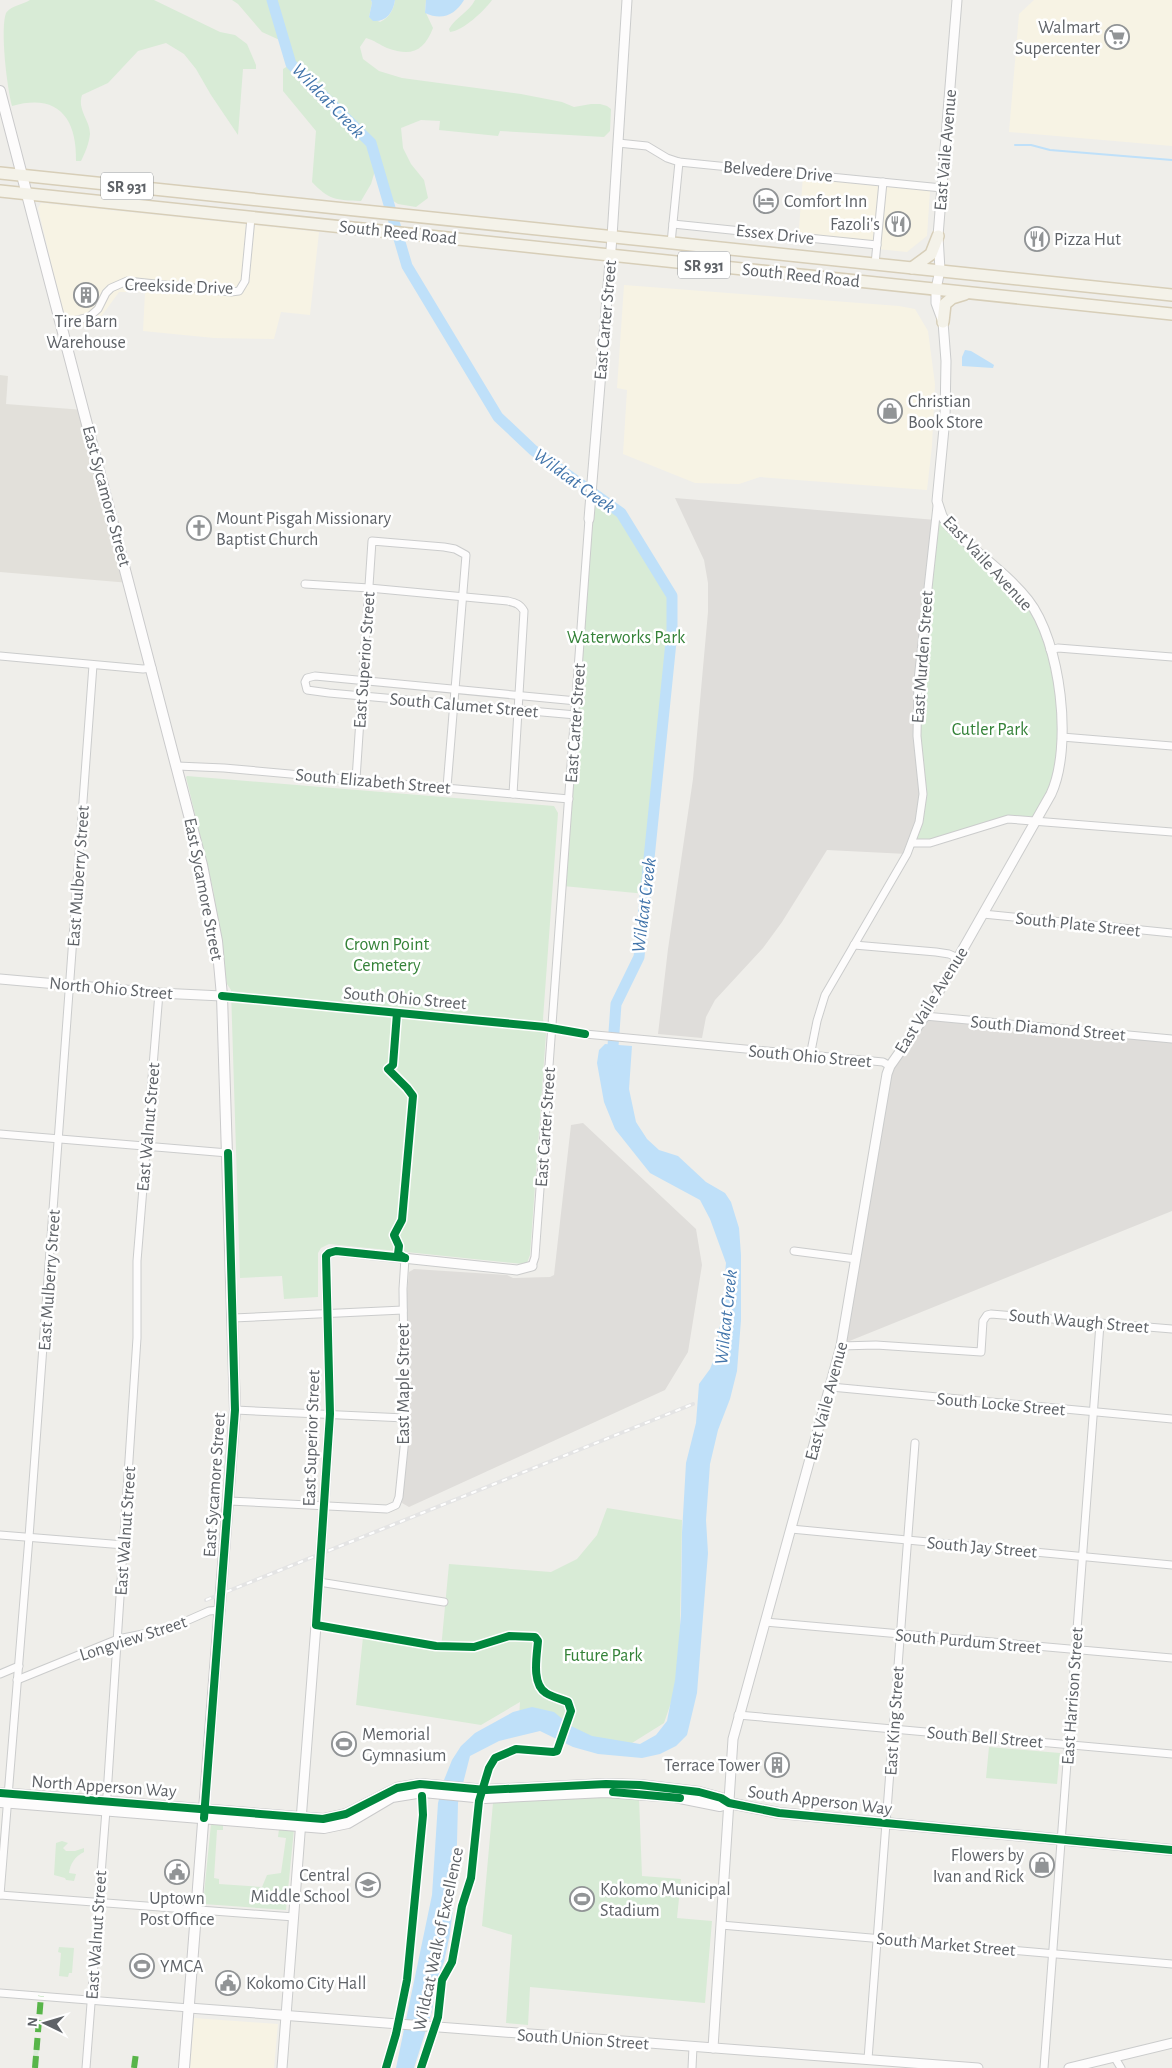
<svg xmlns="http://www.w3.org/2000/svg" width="1172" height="2068" viewBox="0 0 1172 2068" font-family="'Alegreya Sans',sans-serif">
  <rect width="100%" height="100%" fill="#efeeea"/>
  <g fill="#f7f3e4">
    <path d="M1034,0H1172V146L1009,132L1019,14Z"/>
    <path d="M803,176L930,191L927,236L907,252L798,241Z"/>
    <path d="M41,203L319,232L310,315L281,312L274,339L214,338L143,331L145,292H119L95,325L67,330L38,208Z"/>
    <path d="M624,285L899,306L915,309L928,331L935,384L932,446L927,490L760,477L739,484L695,483L623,454L627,390L617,388Z"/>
    <path d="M194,2018L278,2024L274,2068H190Z"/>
  </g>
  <g fill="#dfddda">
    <path d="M675,498L936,520L923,794L907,854L827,850L782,922L763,948L715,1000L706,1017L702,1038L658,1034L668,949L693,779L708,612V583L704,560Z"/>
    <path d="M925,1016L1172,1039V1211L842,1344L887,1074Z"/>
    <path d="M583,1123L696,1229L702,1265L688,1352L665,1390L409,1507L402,1503L409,1417L406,1304L409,1272L414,1269L507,1275L513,1278L550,1277L554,1275L571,1125Z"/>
  </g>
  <path fill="#e2e0da" d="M0,375L8,376L6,404L84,410L130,583L0,572Z"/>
  <g fill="#d8ebd6" fill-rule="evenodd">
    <path d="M30,0H154L220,32L235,35L247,44L256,65V69H243L238,135L211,95L196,69L184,54L166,43L138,51L108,83L82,95C77,110 90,120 90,134C89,144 85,153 81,161H76C77,118 58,93 12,106C7,87 0,29 6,13C12,5 22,5 30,0Z"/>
    <path d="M232,0H371L372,3L369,17L380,22C389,18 394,9 395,0H426L425,11L433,28C424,51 412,57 387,48C380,45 374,40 366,38L360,47L363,59L379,71L402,78L521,94L562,102L574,107L591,104H600L607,106L611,109L610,131L604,137L500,131L498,136L439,130L440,121L421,120L401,128L403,148L411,164L424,180L428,198L416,207L398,204L387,197L377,164L371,184L361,201C336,200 329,200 312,182L316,131L283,91V69L291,64L284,42L262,32L238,4Z"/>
    <path d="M475,0H492C485,10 463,31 450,32L449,29C456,17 469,12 475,0Z"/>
    <path d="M591,492L621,513L672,596V632L646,894L563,886Z"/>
    <path d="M942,516L1029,601L1054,663L1062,754L1037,821L1008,819L942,840L913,843L922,806L916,724L936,520Z"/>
    <path d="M187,776L554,806L558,813L543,1019L546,1034L530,1255L527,1263L523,1264L329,1244L321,1248L318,1253V1297L284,1299L282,1276L240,1278L231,990L227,984L213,889L186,777Z"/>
    <path d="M607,1508L682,1520L679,1679L664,1723L624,1748L519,1719L520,1702L481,1725L356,1705L363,1637L441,1649L449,1564L551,1572L577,1559L597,1535Z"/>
    <path d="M989,1747L1060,1753L1057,1784L986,1778Z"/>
    <path d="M611,1796L639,1798L642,1876L681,1879L677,1918L712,1921L705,2003L530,1987L528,2025L506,2023L512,1935L482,1926L493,1803Z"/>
    <path d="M213,1822L294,1829L286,1910L203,1904L211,1824ZM223,1825L279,1829L278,1837L286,1838L281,1873L267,1875L262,1887L219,1884V1879L214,1878L217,1830H223Z"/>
    <path d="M62,1841L68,1843L63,1848L66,1851H75L84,1848V1852C75,1856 70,1864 69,1873L76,1874L74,1881L66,1880L65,1878L54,1875L56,1843Z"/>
    <path d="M59,1947L74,1948L72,1973H69L68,1977L59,1976L61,1953L58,1952Z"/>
    <path d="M34,2048H39L37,2068H32Z"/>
  </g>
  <g fill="#bfe0f9">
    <path d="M371,0H395C393,13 386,22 373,21L369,17L372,3Z"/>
    <path d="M426,0H464C455,15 442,21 425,13Z"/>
    <path d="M965,350L971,351L991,363L994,365L993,368L962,366V357Z"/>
    <path d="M605,1044L632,1046L629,1089L636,1122L647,1139L659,1150L678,1156L706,1182L725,1193L731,1202L739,1228L741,1255V1320L737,1371L730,1399L718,1430L710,1464L706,1520L708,1553L697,1693L687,1735L676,1746L660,1754L642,1758L598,1754L573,1747L540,1731L499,1741L470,1756L458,1803L456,1882L450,1934L444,1962L437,1979L432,2011L414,2068H396L432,1895L438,1803L444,1780L452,1760L461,1746L475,1733L513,1712L532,1707L554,1712L571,1726L592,1736L640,1744L656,1735L667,1721L675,1680L681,1615L682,1533L686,1463L696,1423L699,1384L710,1369L716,1354L719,1330L728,1290L725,1274L726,1263L710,1219L700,1200L650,1173L615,1129L604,1102L597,1063L599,1050Z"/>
  </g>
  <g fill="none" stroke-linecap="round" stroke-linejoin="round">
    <path stroke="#bfe0f9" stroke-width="2" d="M1015,145H1031L1050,150L1172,160"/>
    <path stroke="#bfe0f9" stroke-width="11" d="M272,0L291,64L371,143L407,266L498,417L533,450L621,513L672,596V632L639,957L616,1004L612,1060"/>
    <defs>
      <g id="minor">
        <path d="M618,143L647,146L667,158L679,162L942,188"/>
        <path d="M673,224L877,245"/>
        <path d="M671,243L679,162"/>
        <path d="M875,264L883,182"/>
        <path d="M61,324L89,317L98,309L106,293L111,288L127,281L231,292L239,291L245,281L251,218"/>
        <path d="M305,584L369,588L508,601C516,603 520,604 524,611L513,794"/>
        <path d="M1050,650L1058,648L1172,657"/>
        <path d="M0,656L143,669L152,668"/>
        <path d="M576,715L329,693L307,690L305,682L307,678L315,676L577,701"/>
        <path d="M1062,737L1172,746"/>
        <path d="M177,766L224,768L569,799"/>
        <path d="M356,779L372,541L444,547L455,549L466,555L447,787"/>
        <path d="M913,843H930L1008,819L1172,832"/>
        <path d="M983,914L1172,933"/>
        <path d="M854,945L936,952L949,954L958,958"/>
        <path d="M222,996L545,1027L585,1034L883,1062L890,1066"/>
        <path d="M925,1016L1172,1039"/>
        <path d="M810,1056L817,1021L825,995L907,854L919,822L923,794L917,736L918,680L937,506"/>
        <path d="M0,1134L228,1153"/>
        <path d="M794,1251L856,1259"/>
        <path d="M532,1266L535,1257L589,519"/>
        <path d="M233,1318L403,1310"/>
        <path d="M841,1346L876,1345L981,1352L983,1321L987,1315L991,1314L1172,1329"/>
        <path d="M831,1387L1172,1419"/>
        <path d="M235,1410L405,1418"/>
        <path d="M229,1501L387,1509L396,1505L399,1497L405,1438L403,1289L405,1258"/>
        <path d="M791,1529L1172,1565"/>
        <path d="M0,1535L124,1545"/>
        <path d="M319,1582L444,1602"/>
        <path d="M765,1622L1172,1658"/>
        <path d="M0,1674L19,1666"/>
        <path d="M17,1680L118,1639L168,1629L209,1611L221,1610"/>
        <path d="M738,1715L1172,1754"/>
        <path d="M0,1895L29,1537L93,665"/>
        <path d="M0,1895L294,1917"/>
        <path d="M721,1925L1172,1964"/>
        <path d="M0,1993L189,2008"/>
        <path d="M1115,2058L1121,2068"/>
        <path d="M868,2059L915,1443"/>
        <path d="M86,2068L106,1810L137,1338V1261L159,993"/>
        <path d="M692,2068L693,2047"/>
        <path d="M1044,2068L1100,1324"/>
      </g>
      <g id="tertiary">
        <path d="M589,519L612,237L627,0"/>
        <path d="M0,979L159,993L222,996"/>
        <path d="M189,2008L978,2068"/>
        <path d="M713,2048L733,1739L841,1346L887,1074L890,1066L925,1016L1051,794C1073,747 1061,642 1028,600C1006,572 973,551 948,525L942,516L937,501L945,418L946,361L943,322L936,303V289L940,270L938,236L957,0"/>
        <path d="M282,2068L316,1625L330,1414L326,1256L329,1253L336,1251L517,1270L532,1266"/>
        <path d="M1069,2068L1172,2043"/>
      </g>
      <g id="secondary">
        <path d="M0,91L202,865L217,941L222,996L235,1410L184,2068"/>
        <path d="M0,1793L323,1819L346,1814L397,1788L420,1784L486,1790L606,1784L640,1785L699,1792L721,1798L729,1803L779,1813L1172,1850"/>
        <path d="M0,1802L324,1828L348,1823L392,1797L423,1792L485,1798L605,1792L675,1797L720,1806L729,1803"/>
      </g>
      <g id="primary">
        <path d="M0,173L1172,295"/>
        <path d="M0,191L1172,314"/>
        <path d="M912,268L931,254L938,236"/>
        <path d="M943,322L945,304L952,298L965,294"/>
      </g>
    </defs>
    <use href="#minor" stroke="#cbcccc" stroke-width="9"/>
    <use href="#tertiary" stroke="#cbcccc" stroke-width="11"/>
    <use href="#secondary" stroke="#cacacb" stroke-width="12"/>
    <use href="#primary" stroke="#d7ceb8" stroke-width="14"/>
    <use href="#minor" stroke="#fdfcfc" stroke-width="7"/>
    <use href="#tertiary" stroke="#fdfcfc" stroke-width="9"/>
    <use href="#secondary" stroke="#fdfcfc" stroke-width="10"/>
    <use href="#primary" stroke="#f4f2e9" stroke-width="11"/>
    <defs>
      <path id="rail" d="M206,1600L693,1404"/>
    </defs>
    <use href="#rail" stroke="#e4e4e4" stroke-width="4"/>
    <use href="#rail" stroke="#fff" stroke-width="2" stroke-dasharray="5.5" stroke-linecap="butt"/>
    <g stroke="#58b549" stroke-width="6" stroke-dasharray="12 6" stroke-linecap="butt">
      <path d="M35,2068L41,1996"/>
      <path d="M134,2068L136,2053"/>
    </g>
    <defs>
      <g id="cycleway">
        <path d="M222,996L545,1027L585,1034"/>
        <path d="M397,1013L393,1065L388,1069L407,1088L413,1096L402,1220L394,1235L399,1246L398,1254L405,1258"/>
        <path d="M405,1258L336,1251L329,1253L326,1256L330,1414L316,1625L436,1646L474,1647L509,1636L535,1637L538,1641C537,1655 531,1684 546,1693C552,1697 561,1699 568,1702L571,1711L557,1751L553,1752L516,1749L495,1758L489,1768L479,1801L471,1878L462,1906L452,1962L442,1980L438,2017L421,2068"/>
        <path d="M613,1792L680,1798"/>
        <path d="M0,1793L323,1819L346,1814L397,1788L420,1784L486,1790L606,1784L640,1785L699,1792L721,1798L729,1803L779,1813L1172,1850"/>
        <path d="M204,1818L235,1410L228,1153"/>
        <path d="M386,2068L396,2034L407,1980L423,1815L422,1796"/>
      </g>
    </defs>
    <use href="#cycleway" stroke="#fff" stroke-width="11"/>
    <use href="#cycleway" stroke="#00873e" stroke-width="8"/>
  </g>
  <defs>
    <symbol id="supermarket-ring" viewBox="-11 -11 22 22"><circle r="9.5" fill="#fff" stroke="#919496" stroke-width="1.5"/><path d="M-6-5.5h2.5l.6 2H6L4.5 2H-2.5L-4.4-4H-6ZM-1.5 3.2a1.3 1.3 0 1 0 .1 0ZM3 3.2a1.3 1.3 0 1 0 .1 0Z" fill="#919496"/></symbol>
    <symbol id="hotel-ring" viewBox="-11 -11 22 22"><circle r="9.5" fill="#fff" stroke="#919496" stroke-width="1.5"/><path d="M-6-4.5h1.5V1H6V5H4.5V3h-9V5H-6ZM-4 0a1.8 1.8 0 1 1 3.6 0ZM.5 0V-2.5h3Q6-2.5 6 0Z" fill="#919496"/></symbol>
    <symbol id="restaurant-ring" viewBox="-11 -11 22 22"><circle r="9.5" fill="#fff" stroke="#919496" stroke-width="1.5"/><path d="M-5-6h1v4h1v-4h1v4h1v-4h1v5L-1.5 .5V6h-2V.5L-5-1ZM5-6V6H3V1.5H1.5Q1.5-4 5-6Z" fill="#919496"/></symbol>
    <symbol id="building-ring" viewBox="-11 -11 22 22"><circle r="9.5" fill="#fff" stroke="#919496" stroke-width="1.5"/><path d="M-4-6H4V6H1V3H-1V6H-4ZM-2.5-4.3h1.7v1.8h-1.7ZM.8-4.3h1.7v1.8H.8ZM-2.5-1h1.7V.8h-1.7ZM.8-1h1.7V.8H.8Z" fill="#919496"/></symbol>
    <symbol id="shop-ring" viewBox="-11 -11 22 22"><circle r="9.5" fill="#fff" stroke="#919496" stroke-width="1.5"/><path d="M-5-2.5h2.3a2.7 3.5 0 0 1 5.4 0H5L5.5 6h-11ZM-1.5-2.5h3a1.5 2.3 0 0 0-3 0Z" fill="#919496"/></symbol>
    <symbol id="church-ring" viewBox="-11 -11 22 22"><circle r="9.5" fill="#fff" stroke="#919496" stroke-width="1.5"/><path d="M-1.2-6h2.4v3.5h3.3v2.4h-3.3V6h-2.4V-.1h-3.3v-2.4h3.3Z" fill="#919496"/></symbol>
    <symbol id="stadium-ring" viewBox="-11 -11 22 22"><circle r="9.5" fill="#fff" stroke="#919496" stroke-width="1.5"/><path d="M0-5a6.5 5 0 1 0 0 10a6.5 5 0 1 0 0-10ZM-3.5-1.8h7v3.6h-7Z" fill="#919496"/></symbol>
    <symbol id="civic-ring" viewBox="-11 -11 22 22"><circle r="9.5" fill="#fff" stroke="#919496" stroke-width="1.5"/><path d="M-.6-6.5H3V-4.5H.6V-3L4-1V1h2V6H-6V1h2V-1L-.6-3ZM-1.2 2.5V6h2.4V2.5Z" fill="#919496"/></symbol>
    <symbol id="school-ring" viewBox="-11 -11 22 22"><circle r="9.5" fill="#fff" stroke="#919496" stroke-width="1.5"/><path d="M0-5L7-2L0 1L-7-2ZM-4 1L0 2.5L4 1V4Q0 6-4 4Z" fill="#919496"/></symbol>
  </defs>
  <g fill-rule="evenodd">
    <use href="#supermarket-ring" x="1103" y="23" width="28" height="28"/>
    <use href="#hotel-ring" x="752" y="187" width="28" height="28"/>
    <use href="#restaurant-ring" x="884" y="210" width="28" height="28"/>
    <use href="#restaurant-ring" x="1023" y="225" width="28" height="28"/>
    <use href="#building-ring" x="72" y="281" width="28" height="28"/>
    <use href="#shop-ring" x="876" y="397" width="28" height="28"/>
    <use href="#church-ring" x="185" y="514" width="28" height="28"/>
    <use href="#stadium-ring" x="330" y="1730" width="28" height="28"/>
    <use href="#building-ring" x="763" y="1751" width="28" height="28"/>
    <use href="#shop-ring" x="1028" y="1851" width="28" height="28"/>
    <use href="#civic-ring" x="163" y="1858" width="28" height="28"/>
    <use href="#school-ring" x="354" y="1871" width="28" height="28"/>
    <use href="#stadium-ring" x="568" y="1885" width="28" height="28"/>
    <use href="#stadium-ring" x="128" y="1952" width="28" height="28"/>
    <use href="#civic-ring" x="214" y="1969" width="28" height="28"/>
  </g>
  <g text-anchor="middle" stroke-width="5" stroke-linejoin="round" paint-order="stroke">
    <g fill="#fff" stroke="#8f9295" stroke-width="1">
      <rect x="101" y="172.5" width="52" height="27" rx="4"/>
      <rect x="678" y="251.5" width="52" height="27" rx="4"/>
    </g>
    <g font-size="16" font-weight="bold" fill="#5f6368">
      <text x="127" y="192">SR 931</text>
      <text x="704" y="271">SR 931</text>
    </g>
    <g font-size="18" fill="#5f6368" stroke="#fff" text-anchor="start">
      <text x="1100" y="33" text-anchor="end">Walmart<tspan x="1100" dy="21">Supercenter</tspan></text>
      <text x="784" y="207">Comfort Inn</text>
      <text x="880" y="230" text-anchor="end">Fazoli's</text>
      <text x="1054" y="245">Pizza Hut</text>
      <text x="86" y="327" text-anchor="middle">Tire Barn<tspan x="86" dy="21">Warehouse</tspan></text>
      <text x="908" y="407">Christian<tspan x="908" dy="21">Book Store</tspan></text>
      <text x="216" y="524">Mount Pisgah Missionary<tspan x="216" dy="21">Baptist Church</tspan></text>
      <text x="362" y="1740">Memorial<tspan x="362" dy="21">Gymnasium</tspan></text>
      <text x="760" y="1771" text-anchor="end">Terrace Tower</text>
      <text x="1024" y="1861" text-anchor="end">Flowers by<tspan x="1024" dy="21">Ivan and Rick</tspan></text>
      <text x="350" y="1881" text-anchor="end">Central<tspan x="350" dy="21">Middle School</tspan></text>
      <text x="600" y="1895">Kokomo Municipal<tspan x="600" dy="21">Stadium</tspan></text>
      <text x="177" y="1904" text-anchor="middle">Uptown<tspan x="177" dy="21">Post Office</tspan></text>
      <text x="160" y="1972">YMCA</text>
      <text x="246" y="1989">Kokomo City Hall</text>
    </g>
    <g font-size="18" fill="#5f6368" stroke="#fff">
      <text transform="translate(945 150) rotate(-85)" y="6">East Vaile Avenue</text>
      <text transform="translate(778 171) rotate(5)" y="6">Belvedere Drive</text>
      <text transform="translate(398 232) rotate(6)" y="6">South Reed Road</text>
      <text transform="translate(775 234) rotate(6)" y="6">Essex Drive</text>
      <text transform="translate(801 275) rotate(6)" y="6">South Reed Road</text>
      <text transform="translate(179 286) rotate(2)" y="6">Creekside Drive</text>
      <text transform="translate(605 320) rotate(-85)" y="6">East Carter Street</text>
      <text transform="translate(107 496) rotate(75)" y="6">East Sycamore Street</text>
      <text transform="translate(988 563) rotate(47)" y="6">East Vaile Avenue</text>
      <text transform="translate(922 657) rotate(-86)" y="6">East Murden Street</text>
      <text transform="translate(364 660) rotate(-86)" y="6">East Superior Street</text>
      <text transform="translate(464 705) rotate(5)" y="6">South Calumet Street</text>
      <text transform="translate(575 723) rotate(-86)" y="6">East Carter Street</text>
      <text transform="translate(373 781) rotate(5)" y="6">South Elizabeth Street</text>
      <text transform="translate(78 876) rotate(-86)" y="6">East Mulberry Street</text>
      <text transform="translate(204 889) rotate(79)" y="6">East Sycamore Street</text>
      <text transform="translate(1078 924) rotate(6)" y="6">South Plate Street</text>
      <text transform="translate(111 988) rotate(5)" y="6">North Ohio Street</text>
      <text transform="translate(405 998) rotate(5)" y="6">South Ohio Street</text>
      <text transform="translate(931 1000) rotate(-58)" y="6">East Vaile Avenue</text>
      <text transform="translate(1048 1028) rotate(5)" y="6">South Diamond Street</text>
      <text transform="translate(810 1056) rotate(5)" y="6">South Ohio Street</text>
      <text transform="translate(148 1127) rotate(-85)" y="6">East Walnut Street</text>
      <text transform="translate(545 1127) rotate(-86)" y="6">East Carter Street</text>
      <text transform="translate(49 1280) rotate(-86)" y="6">East Mulberry Street</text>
      <text transform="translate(1079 1321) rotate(5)" y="6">South Waugh Street</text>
      <text transform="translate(403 1384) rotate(-90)" y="6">East Maple Street</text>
      <text transform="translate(826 1401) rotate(-75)" y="6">East Vaile Avenue</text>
      <text transform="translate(1001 1404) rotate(5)" y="6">South Locke Street</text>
      <text transform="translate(311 1438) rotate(-88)" y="6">East Superior Street</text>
      <text transform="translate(214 1485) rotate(-86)" y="6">East Sycamore Street</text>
      <text transform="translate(125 1531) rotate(-86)" y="6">East Walnut Street</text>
      <text transform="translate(982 1547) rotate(5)" y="6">South Jay Street</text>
      <text transform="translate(133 1638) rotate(-18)" y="6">Longview Street</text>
      <text transform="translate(968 1641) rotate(5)" y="6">South Purdum Street</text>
      <text transform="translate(1072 1696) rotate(-86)" y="6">East Harrison Street</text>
      <text transform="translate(894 1721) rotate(-86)" y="6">East King Street</text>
      <text transform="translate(985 1737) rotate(5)" y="6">South Bell Street</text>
      <text transform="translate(104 1786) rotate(4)" y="6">North Apperson Way</text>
      <text transform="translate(820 1800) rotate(7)" y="6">South Apperson Way</text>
      <text transform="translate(96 1935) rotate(-86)" y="6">East Walnut Street</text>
      <text transform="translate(438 1939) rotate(-78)" y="6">Wildcat Walk of Excellence</text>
      <text transform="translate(946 1944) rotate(5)" y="6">South Market Street</text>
      <text transform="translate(583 2039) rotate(4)" y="6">South Union Street</text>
    </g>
    <g font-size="18" fill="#348238" stroke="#fff">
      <text x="626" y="643">Waterworks Park</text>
      <text x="990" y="735">Cutler Park</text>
      <text x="387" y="950">Crown Point<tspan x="387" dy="21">Cemetery</tspan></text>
      <text x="603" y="1661">Future Park</text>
    </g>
    <g font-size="19" font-style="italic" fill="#4174aa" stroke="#fff">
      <text transform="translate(329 100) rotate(46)" y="7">Wildcat Creek</text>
      <text transform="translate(575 480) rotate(36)" y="7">Wildcat Creek</text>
      <text transform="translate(643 905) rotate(-83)" y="7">Wildcat Creek</text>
      <text transform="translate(725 1317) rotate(-84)" y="7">Wildcat Creek</text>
    </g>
  </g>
  <g transform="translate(45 2023) rotate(275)" stroke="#ffffff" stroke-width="4" paint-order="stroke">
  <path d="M0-4L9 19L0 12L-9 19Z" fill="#5f6368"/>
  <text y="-8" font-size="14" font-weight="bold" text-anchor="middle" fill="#5f6368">N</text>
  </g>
</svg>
